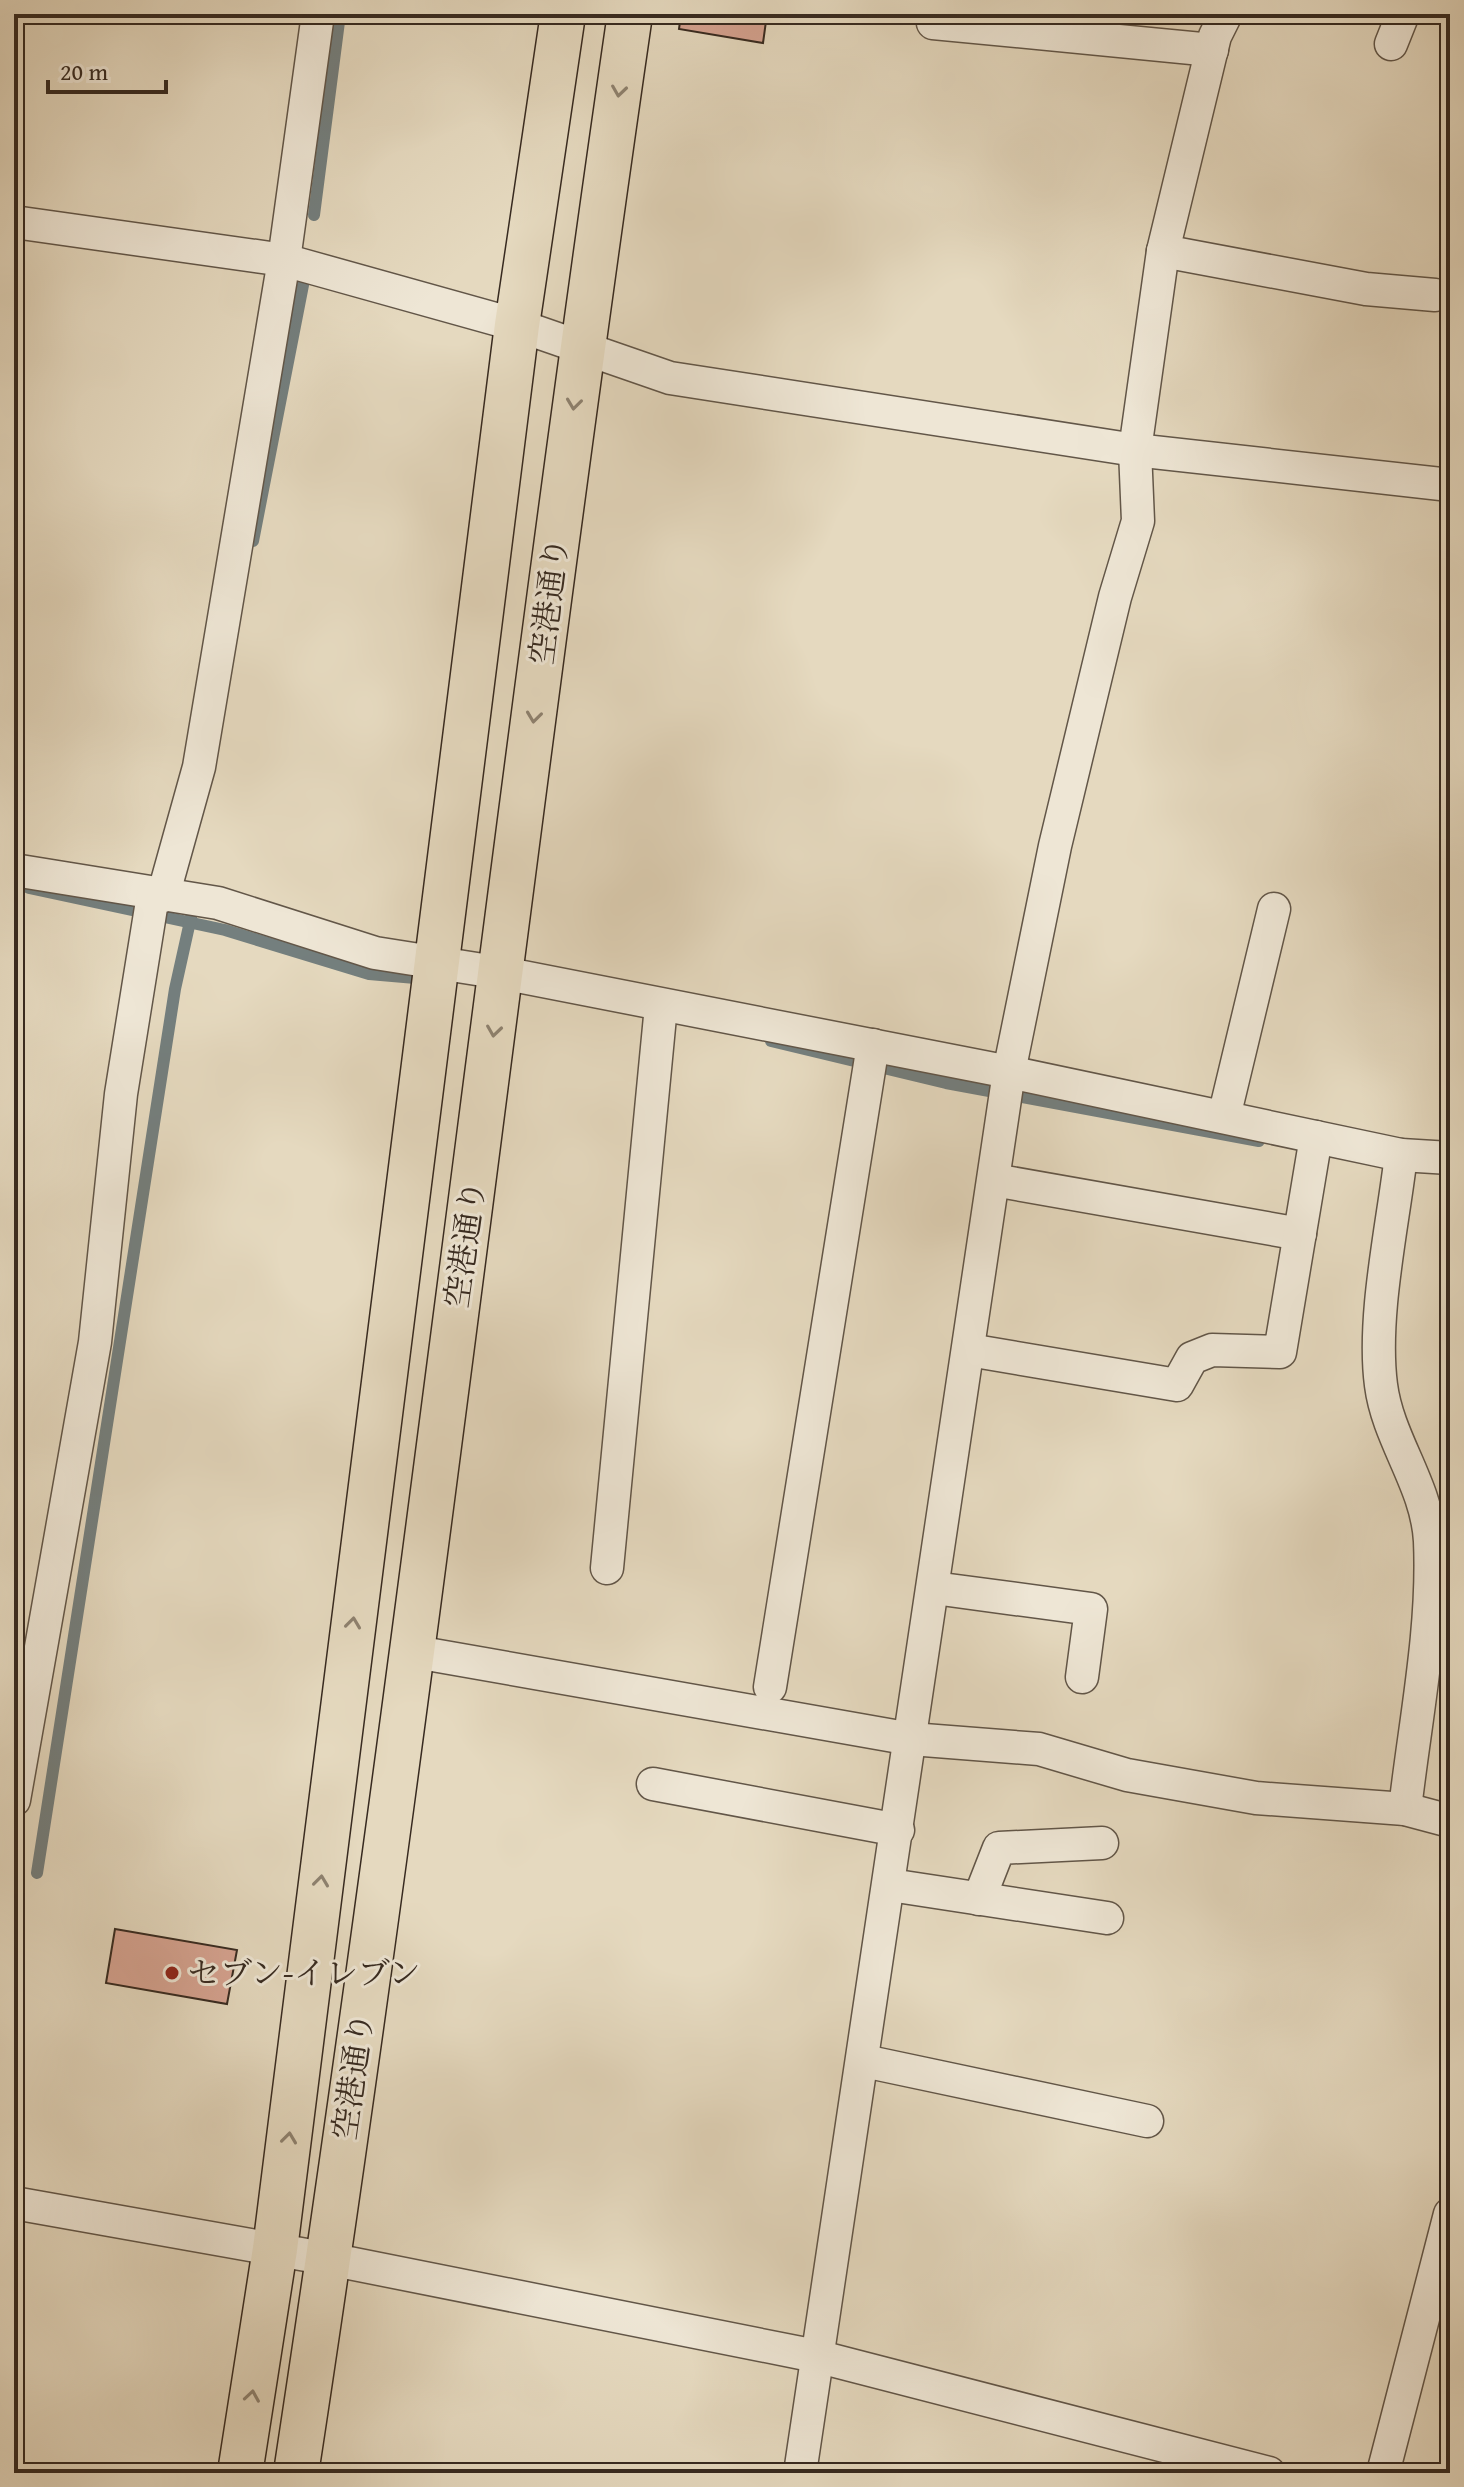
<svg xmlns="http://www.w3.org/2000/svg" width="1464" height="2487" viewBox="0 0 1464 2487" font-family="'Gentium Book Plus','Noto Serif JP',serif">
  <rect width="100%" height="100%" fill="#e5d9bf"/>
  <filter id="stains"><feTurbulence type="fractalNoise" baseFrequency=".0025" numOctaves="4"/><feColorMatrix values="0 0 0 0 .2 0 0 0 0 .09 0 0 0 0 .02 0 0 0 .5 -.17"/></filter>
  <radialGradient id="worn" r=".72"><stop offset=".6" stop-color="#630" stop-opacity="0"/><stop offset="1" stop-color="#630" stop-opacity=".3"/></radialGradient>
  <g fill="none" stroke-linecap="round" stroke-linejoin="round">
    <g stroke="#747f7e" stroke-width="12">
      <path d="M314,215L340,14"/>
      <path d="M253,541L303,285"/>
      <path d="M29,888L225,930L369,974L427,979"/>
      <path d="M771,1041L946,1083L1259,1141"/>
      <path d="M37,1873L175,989L191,917"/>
    </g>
  </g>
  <g fill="#d6a391" stroke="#372a20" stroke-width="2">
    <path d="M681,14H767L763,43L679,29Z"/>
    <path d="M115,1929L237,1950L227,2004L106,1983Z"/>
  </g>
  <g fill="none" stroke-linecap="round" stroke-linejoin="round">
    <defs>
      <g id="minor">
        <path d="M933,23L1212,50"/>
        <path d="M1391,44L1403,14"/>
        <path d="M14,222L284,260L517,325L670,378L1135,450L1450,485"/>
        <path d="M1163,251L1366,289L1435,295"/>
        <path d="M14,870L218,903L375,953L502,973L1009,1072L1401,1155L1450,1158"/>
        <path d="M163,896L199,767L284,260L318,14"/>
        <path d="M1224,1117L1274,909"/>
        <path d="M1401,1155C1393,1225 1372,1316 1381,1385C1388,1440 1427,1485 1430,1541C1434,1630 1415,1721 1405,1809"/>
        <path d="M994,1180L1300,1234"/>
        <path d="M969,1350L1177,1385L1192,1358L1212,1350L1280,1352L1316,1137"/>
        <path d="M607,1568L661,1006"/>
        <path d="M934,1588L1091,1609L1082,1677"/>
        <path d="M410,1651L911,1739L1039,1749L1127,1775L1256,1798L1405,1809L1450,1821"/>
        <path d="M770,1687L873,1045"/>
        <path d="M653,1784L898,1830"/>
        <path d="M14,1800L95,1342L121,1094L153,895"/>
        <path d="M890,1885L1107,1918"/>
        <path d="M979,1899L999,1848L1102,1843"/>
        <path d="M864,2061L1147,2121"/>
        <path d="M14,2203L329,2259L816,2356L1269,2473"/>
        <path d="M800,2473L1009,1072L1055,846L1115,597L1138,521L1135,450L1163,251L1215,36L1226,14"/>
        <path d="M1383,2473L1450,2214"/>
      </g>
      <g id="trunk">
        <path d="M240,2473L275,2249L517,325L563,14"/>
        <path d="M296,2473C421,1655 511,832 630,14"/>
      </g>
    </defs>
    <use href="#minor" stroke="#625648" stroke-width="35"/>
    <use href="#trunk" stroke="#372a20" stroke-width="47"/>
    <use href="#minor" stroke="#eee6d5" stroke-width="32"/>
    <use href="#trunk" stroke="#e5d9bf" stroke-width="44"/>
  </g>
  <defs><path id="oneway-chevron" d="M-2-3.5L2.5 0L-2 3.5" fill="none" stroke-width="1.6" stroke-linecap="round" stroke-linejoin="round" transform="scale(2)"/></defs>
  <g stroke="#8e8270">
    <use href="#oneway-chevron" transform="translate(619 91) rotate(98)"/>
    <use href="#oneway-chevron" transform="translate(574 404) rotate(97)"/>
    <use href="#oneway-chevron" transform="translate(534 717) rotate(97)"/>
    <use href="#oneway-chevron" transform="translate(494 1031) rotate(98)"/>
    <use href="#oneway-chevron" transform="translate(353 1623) rotate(-83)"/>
    <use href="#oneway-chevron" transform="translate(321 1881) rotate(-83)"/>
    <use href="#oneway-chevron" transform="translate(289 2138) rotate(-83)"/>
    <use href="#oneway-chevron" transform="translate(252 2396) rotate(-81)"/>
  </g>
  <circle fill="#8f2418" stroke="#eee6d5" stroke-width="3" cx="172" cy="1973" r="8"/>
  <g text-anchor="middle" stroke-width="6" stroke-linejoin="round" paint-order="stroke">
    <g font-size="32" fill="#372a20" stroke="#eee6d5">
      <text transform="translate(549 601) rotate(-83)" y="11">空港通り</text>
      <text transform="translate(465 1244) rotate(-82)" y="11">空港通り</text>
      <text transform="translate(353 2076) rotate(-82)" y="11">空港通り</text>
    </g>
    <g font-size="32" fill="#372a20" stroke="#eee6d5" text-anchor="start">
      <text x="188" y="1984">セブン-イレブン</text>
    </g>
  </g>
  <rect width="1464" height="2487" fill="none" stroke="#e5d9bf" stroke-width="48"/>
  <rect x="16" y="16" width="1432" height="2455" fill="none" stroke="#372a20" stroke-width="4"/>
  <rect x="24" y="24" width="1416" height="2439" fill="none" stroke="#372a20" stroke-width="2"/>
  <path d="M48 80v12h118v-12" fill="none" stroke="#372a20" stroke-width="4"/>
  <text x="60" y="80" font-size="24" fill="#372a20" stroke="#eee6d5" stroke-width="6" paint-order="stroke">20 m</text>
  <rect width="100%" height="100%" filter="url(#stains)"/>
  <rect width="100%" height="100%" fill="url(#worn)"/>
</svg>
